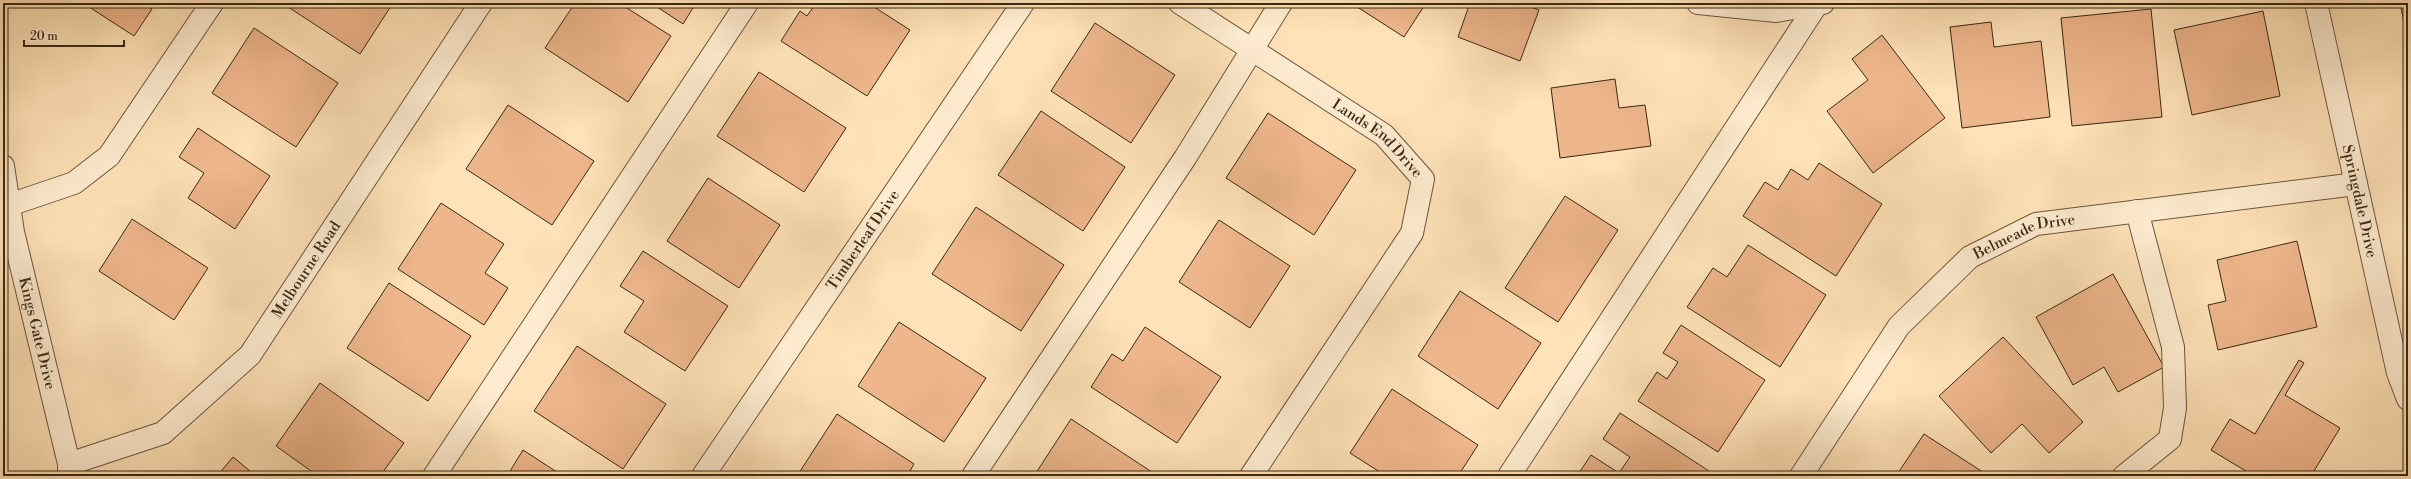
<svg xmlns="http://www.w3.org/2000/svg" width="2411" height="479" viewBox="0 0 2411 479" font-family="'Libre Bodoni',serif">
  <rect width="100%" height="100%" fill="#ffe2b7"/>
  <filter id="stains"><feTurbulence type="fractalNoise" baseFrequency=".005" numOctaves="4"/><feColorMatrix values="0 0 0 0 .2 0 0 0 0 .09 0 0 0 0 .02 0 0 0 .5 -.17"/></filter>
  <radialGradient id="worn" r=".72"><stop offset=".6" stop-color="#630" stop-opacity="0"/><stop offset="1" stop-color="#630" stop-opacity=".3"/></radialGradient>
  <g fill="#eeb68b" stroke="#392915">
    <path d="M83,3H143L152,9L134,36Z"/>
    <path d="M282,3H393L360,54Z"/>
    <path d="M575,3H619L671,36L628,102L545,48Z"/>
    <path d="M651,3H696L683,24Z"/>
    <path d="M816,3H868L910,30L867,96L781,41L800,11L807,16Z"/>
    <path d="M1351,3H1426L1404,37Z"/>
    <path d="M1470,3H1519L1539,10L1520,61L1458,37Z"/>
    <path d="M2400,3H2408V43Z"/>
    <path d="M2151,9L2162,117L2072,126L2061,18Z"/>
    <path d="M2263,11L2280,96L2192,115L2174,30Z"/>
    <path d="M1991,22L1994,47L2041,41L2050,117L1962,128L1950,27Z"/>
    <path d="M1095,23L1175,75L1131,143L1051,91Z"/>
    <path d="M254,28L338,83L296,147L212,93Z"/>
    <path d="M1882,35L1945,118L1873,173L1827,111L1868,80L1852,59Z"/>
    <path d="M759,72L846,128L804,192L717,136Z"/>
    <path d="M1615,79L1619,108L1645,105L1651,146L1560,158L1551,88Z"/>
    <path d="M508,105L594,161L552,225L466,169Z"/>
    <path d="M1041,111L1125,167L1083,231L998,175Z"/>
    <path d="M1268,113L1356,170L1314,235L1226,178Z"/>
    <path d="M198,128L270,176L235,229L188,198L204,173L179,157Z"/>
    <path d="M1819,163L1882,204L1836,276L1743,216L1765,182L1778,190L1791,169L1808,180Z"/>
    <path d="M708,178L780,225L739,288L667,241Z"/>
    <path d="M1565,196L1618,230L1558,322L1505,288Z"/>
    <path d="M441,203L504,244L485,273L508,288L484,325L398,269Z"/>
    <path d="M976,207L1064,265L1021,331L932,274Z"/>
    <path d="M132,219L208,268L174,320L99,271Z"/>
    <path d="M1219,220L1290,266L1250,328L1179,282Z"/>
    <path d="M2297,241L2317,327L2218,350L2208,305L2226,301L2217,260Z"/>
    <path d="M1748,245L1826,295L1780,367L1687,307L1713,268L1727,277Z"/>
    <path d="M643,251L728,306L685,371L624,332L644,301L620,286Z"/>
    <path d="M2113,274L2164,367L2118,392L2104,367L2073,385L2036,317Z"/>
    <path d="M389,283L471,336L428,401L347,348Z"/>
    <path d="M1460,291L1541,343L1498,409L1418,356Z"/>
    <path d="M899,322L986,378L944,442L858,386Z"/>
    <path d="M1681,325L1765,380L1718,452L1638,401L1657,372L1667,379L1678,362L1663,353Z"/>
    <path d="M1145,327L1221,377L1177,443L1091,387L1112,354L1123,361Z"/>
    <path d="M2003,337L2083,422L2049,453L2022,424L1991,453L1939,396Z"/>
    <path d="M577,346L666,404L623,469L534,411Z"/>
    <path d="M2299,360L2304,363L2285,395L2340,428L2311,476H2254L2211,450L2230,419L2255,434Z"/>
    <path d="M320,383L404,443L380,476H318L276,446Z"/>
    <path d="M1392,389L1478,445L1458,476H1449L1443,472L1440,476H1386L1350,453Z"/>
    <path d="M1620,413L1709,471L1705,476H1577L1591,455L1619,473L1630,457L1603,439Z"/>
    <path d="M837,414L914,464L907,476H797Z"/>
    <path d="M1071,419L1155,474L1153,476H1034Z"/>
    <path d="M1924,434L1989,476H1896Z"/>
    <path d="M523,450L563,476H507Z"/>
    <path d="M233,457L256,476H217Z"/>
  </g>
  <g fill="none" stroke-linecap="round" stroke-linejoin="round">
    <defs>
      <g id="minor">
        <path id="s1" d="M1180,3L1384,135L1423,179L1412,233L1251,476"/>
        <path d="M1698,3L1776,11L1823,3"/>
        <path id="s2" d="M2316,3L2398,373L2408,399"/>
        <path id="s3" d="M3,166L13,232L69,464V476"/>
        <path d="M9,205L74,183L109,156L212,3"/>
        <path id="s4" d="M69,464L163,433L250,355L481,3"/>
        <path d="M434,476L747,3"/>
        <path id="s5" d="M703,476L1023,3"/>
        <path d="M973,476L1185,158L1281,3"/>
        <path d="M1509,476L1817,4"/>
        <path id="s6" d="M1801,476L1899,326L1970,257L2036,224L2356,184"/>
        <path d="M2124,476L2170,439L2175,408L2173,347L2137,211"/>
      </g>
    </defs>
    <use href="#minor" stroke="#6a573e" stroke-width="24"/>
    <use href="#minor" stroke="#ffecd0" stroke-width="22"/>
  </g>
  <g text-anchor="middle" stroke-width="3.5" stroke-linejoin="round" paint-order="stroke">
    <g font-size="15" fill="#392915" stroke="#ffecd0">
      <text dy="5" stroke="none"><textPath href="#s1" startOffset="240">Lands End Drive</textPath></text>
      <text dy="5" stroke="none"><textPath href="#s2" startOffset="203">Springdale Drive</textPath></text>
      <text dy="5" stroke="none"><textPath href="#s6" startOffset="337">Belmeade Drive</textPath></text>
      <text dy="5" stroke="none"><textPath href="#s5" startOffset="285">Timberleaf Drive</textPath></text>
      <text dy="5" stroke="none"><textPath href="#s4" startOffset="318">Melbourne Road</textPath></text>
      <text dy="5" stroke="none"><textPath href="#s3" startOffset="171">Kings Gate Drive</textPath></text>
    </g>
  </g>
  <rect width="2411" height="479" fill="none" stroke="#ffe2b7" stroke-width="16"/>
  <rect x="4" y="4" width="2403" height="471" fill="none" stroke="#392915" stroke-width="2"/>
  <rect x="8" y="8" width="2395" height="463" fill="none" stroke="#392915"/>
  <path d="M24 40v6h100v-6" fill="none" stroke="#392915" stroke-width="2"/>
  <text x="30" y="40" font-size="12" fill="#392915" stroke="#ffecd0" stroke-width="3" paint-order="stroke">20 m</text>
  <rect width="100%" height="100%" filter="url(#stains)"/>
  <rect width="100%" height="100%" fill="url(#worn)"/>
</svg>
